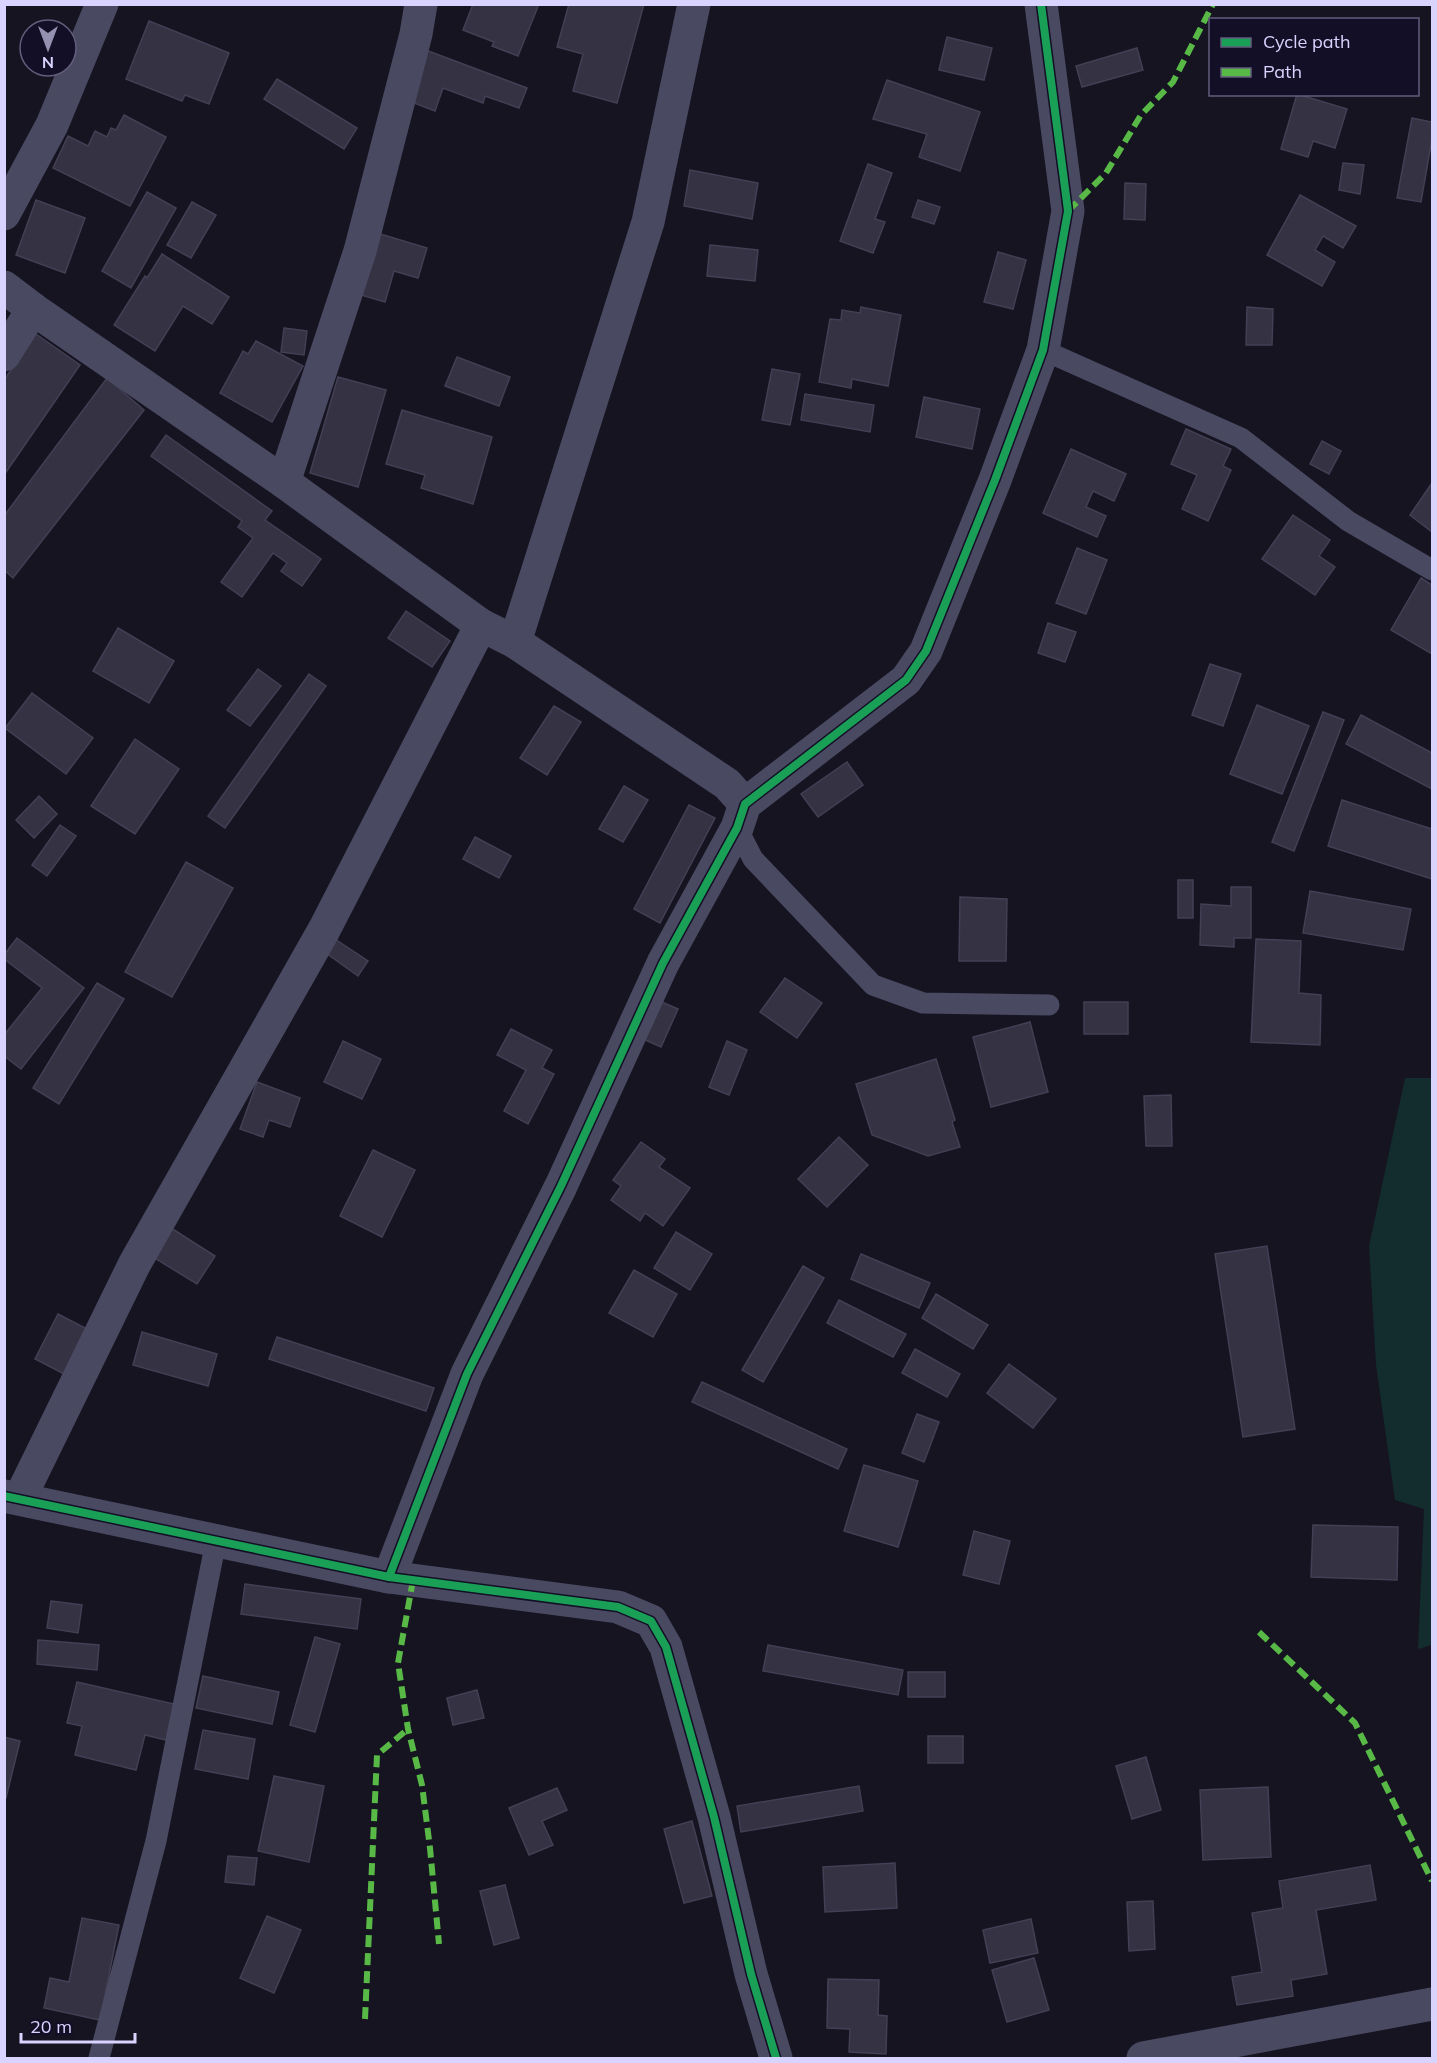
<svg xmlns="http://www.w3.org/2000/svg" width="1437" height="2063" viewBox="0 0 1437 2063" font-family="Mulish,sans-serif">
  <rect width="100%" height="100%" fill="#161421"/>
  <path fill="#132c2d" d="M1405,1078H1432V1645L1418,1649L1424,1509L1395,1500L1376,1365L1369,1246Z"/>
  <g fill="#343243" stroke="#433f54" stroke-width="1.5">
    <path d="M473,4H539L518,56L492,46L494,42L463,30Z"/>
    <path d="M569,4H644L617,103L573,91L583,54L557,47Z"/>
    <path d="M149,21L229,53L209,104L185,95L182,101L126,79Z"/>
    <path d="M947,37L992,48L984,80L939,70Z"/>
    <path d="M1137,48L1143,70L1082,87L1076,66Z"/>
    <path d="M423,49L527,88L519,108L485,96L483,103L443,88L435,111L404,99Z"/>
    <path d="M277,79L357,128L344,149L264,99Z"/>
    <path d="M887,80L980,112L960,171L919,157L927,134L873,119Z"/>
    <path d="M1297,94L1347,109L1335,148L1313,141L1308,157L1281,149Z"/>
    <path d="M124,115L166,137L130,206L53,168L68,136L88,146L95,131L107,137L111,128L116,130Z"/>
    <path d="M1412,118L1432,122V139L1421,202L1397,198Z"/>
    <path d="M1343,163L1364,165L1360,194L1339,190Z"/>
    <path d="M868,164L892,173L875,219L885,222L873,253L840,241Z"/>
    <path d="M690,170L758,183L752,219L684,206Z"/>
    <path d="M1125,183L1146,184L1145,220L1124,219Z"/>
    <path d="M147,192L176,208L131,288L102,271Z"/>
    <path d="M1300,195L1356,226L1343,248L1323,236L1315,250L1335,262L1322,286L1267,255Z"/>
    <path d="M36,200L85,218L65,273L16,255Z"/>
    <path d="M918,200L940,207L934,224L912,217Z"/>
    <path d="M192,202L216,215L191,258L167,245Z"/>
    <path d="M377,233L427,248L418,278L394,271L385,302L358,294Z"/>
    <path d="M710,245L758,250L755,281L707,276Z"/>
    <path d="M998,252L1026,260L1013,309L984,302Z"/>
    <path d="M162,254L229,297L212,324L183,306L155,351L114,325L145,276L147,278Z"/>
    <path d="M861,307L901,315L888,386L852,379L851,388L819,382L830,319L841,320L842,310L860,313Z"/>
    <path d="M1247,307L1273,309L1272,345H1246Z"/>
    <path d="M284,328L307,331L304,355L281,352Z"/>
    <path d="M36,334L80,365L4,475V380Z"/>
    <path d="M256,341L303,366L272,422L220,393L243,351L248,354Z"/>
    <path d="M457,357L510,377L499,406L445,386Z"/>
    <path d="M772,369L800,374L790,425L762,420Z"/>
    <path d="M338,377L386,390L358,487L310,473Z"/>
    <path d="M107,378L144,410L13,578L4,570V516Z"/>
    <path d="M805,394L874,405L870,432L801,420Z"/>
    <path d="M924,397L980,409L972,449L916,437Z"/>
    <path d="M402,410L492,437L473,504L421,488L425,475L386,464Z"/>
    <path d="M1186,429L1231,449L1223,466L1231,470L1208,521L1182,509L1197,475L1171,464Z"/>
    <path d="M166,435L272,511L265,520L321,559L302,586L281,571L287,563L273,553L242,597L221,582L253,538L238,527L242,521L151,456Z"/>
    <path d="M1322,441L1341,451L1329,474L1310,464Z"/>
    <path d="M1071,449L1126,474L1114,501L1093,491L1086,507L1106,516L1097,537L1043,513Z"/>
    <path d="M1432,483V532L1410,515Z"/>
    <path d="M1293,515L1330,540L1319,556L1335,567L1315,595L1262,559Z"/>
    <path d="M1077,548L1107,560L1086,614L1056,603Z"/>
    <path d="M1421,578L1432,585V654L1391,630Z"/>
    <path d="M406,611L450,641L432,667L388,638Z"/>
    <path d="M1048,623L1076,632L1065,662L1038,653Z"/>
    <path d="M118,628L174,661L149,703L93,671Z"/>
    <path d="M1210,664L1241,674L1223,726L1192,715Z"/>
    <path d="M258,669L281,686L250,726L227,710Z"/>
    <path d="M309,674L326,686L225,828L208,816Z"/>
    <path d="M32,693L93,738L66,774L5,728Z"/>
    <path d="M1257,705L1309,726L1282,794L1230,774Z"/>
    <path d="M554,706L581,722L547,775L520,758Z"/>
    <path d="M1323,712L1344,720L1294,851L1272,842Z"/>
    <path d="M1361,715L1432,753V789L1346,744Z"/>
    <path d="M135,739L179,769L135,834L91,806Z"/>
    <path d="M847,762L863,785L818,817L801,794Z"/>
    <path d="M624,786L648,800L623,842L599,829Z"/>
    <path d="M39,796L57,814L34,838L16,820Z"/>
    <path d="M1342,800L1432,829V879L1328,846Z"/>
    <path d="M689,805L715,818L660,923L634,909Z"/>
    <path d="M60,825L76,836L47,876L32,865Z"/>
    <path d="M475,837L511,856L499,878L463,859Z"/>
    <path d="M186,862L233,888L172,997L125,972Z"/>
    <rect x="1178" y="880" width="15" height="38"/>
    <path d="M1231,887H1251V938H1234V947L1200,945L1201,904L1231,906Z"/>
    <path d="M1310,891L1411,909L1403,950L1303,933Z"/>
    <path d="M960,897L1007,899L1006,961H959Z"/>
    <path d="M17,938L84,988L21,1069L4,1056V1035L42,988L4,959V955Z"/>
    <path d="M335,939L368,961L358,976L326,953Z"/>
    <path d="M1256,939L1301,941L1299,993L1321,995L1320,1045L1251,1042Z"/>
    <path d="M785,978L822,1003L797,1038L760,1012Z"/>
    <path d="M97,983L124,999L59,1104L33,1088Z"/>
    <path d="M657,1000L678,1009L661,1047L641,1038Z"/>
    <rect x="1084" y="1002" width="44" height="32"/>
    <path d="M1030,1022L1048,1092L991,1107L973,1037Z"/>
    <path d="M511,1029L552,1050L542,1068L554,1074L528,1124L504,1111L526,1070L497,1055Z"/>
    <path d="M343,1041L381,1059L362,1099L324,1082Z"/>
    <path d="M727,1041L747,1050L729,1095L709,1087Z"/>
    <path d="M936,1059L955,1120L952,1122L960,1147L928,1156L872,1135L856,1084Z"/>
    <path d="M257,1082L300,1098L290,1127L269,1120L263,1137L240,1129Z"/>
    <path d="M1171,1095L1172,1146H1146L1144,1096Z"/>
    <path d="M839,1137L868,1165L827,1207L798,1179Z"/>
    <path d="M641,1142L665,1159L659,1167L690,1188L663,1226L645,1213L640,1221L611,1200L621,1186L613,1180Z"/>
    <path d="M373,1150L415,1170L382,1237L340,1216Z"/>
    <path d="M171,1228L215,1256L197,1284L153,1257Z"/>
    <path d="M676,1232L712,1254L690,1290L654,1268Z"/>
    <path d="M1267,1246L1295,1429L1243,1437L1215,1254Z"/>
    <path d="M861,1254L930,1283L919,1308L851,1279Z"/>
    <path d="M803,1266L824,1278L763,1382L742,1370Z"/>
    <path d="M634,1270L677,1294L653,1337L609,1313Z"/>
    <path d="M936,1294L988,1325L973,1349L922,1318Z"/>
    <path d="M839,1300L906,1334L893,1357L827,1323Z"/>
    <path d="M58,1314L91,1331L68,1376L35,1359Z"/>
    <path d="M142,1332L217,1354L208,1386L133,1365Z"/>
    <path d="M277,1337L434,1388L426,1411L269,1359Z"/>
    <path d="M915,1349L960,1374L947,1397L902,1373Z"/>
    <path d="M1009,1364L1056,1399L1033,1428L987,1393Z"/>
    <path d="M702,1382L847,1449L838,1469L692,1402Z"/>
    <path d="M917,1414L939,1422L924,1462L902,1453Z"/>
    <path d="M864,1465L918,1481L898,1547L844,1531Z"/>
    <path d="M1313,1525L1398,1527L1397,1580L1311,1577Z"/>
    <path d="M974,1531L1010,1541L999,1584L963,1575Z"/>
    <path d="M245,1584L361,1599L357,1629L241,1614Z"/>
    <path d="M51,1601L82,1605L78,1633L47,1628Z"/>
    <path d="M315,1637L340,1644L315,1732L290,1725Z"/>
    <path d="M38,1640L99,1645L97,1670L37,1664Z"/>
    <path d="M768,1645L903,1670L898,1695L763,1671Z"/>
    <rect x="908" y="1672" width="37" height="25"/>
    <path d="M203,1676L279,1692L272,1724L196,1708Z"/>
    <path d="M77,1682L174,1704L166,1740L145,1735L136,1770L75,1755L82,1726L67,1723Z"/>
    <path d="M477,1690L484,1718L453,1725L447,1698Z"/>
    <path d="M203,1730L255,1739L248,1779L195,1769Z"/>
    <rect x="928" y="1736" width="35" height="27"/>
    <path d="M4,1737L20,1741L6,1798H4Z"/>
    <path d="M1146,1757L1161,1810L1132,1819L1116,1766Z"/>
    <path d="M274,1776L324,1786L309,1862L258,1851Z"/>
    <path d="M859,1786L863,1811L741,1832L737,1806Z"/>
    <path d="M1268,1787L1271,1857L1203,1860L1200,1790Z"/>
    <path d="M557,1788L567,1810L542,1821L553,1845L529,1855L509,1808Z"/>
    <path d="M692,1821L712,1896L684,1903L664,1829Z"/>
    <path d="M228,1856L257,1858L254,1885L225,1882Z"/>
    <path d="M895,1863L897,1908L825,1912L823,1867Z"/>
    <path d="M1370,1865L1376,1900L1316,1910L1327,1974L1291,1980L1293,1996L1237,2005L1232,1977L1262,1972L1252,1913L1283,1908L1279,1881Z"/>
    <path d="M505,1885L519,1938L494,1945L480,1891Z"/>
    <path d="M1153,1901L1155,1949L1129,1951L1127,1902Z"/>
    <path d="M267,1916L301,1930L274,1993L240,1978Z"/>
    <path d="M82,1918L119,1925L100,2020L44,2008L50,1978L69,1982Z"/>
    <path d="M1031,1919L1038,1953L990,1963L983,1930Z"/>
    <path d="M1034,1958L1049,2010L1007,2022L992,1970Z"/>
    <path d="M828,1979L879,1980L878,2015L887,2016L886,2054L849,2052L850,2029L827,2028Z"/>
  </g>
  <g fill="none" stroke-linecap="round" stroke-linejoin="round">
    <g stroke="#4a4962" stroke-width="21">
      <path d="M1043,350L1241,438L1348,521L1432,570"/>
      <path d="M737,828L753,859L873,985L923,1003L1049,1005"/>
      <path d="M99,2058L156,1841L216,1541"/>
    </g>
    <g stroke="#4a4962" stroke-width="33">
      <path d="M4,214L52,125L102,4"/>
      <path d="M4,287L33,309L284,482L481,625L515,642L727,784L745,804"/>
      <path d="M4,355L33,309"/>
      <path d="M284,482L360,251L416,34L421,4"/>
      <path d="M515,642L648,222L694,4"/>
      <path d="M4,1496L389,1577L618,1607L651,1621L666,1647L714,1817L751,1974L776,2058"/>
      <path d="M20,1498L134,1265L324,930L481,625"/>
      <path d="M389,1577L467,1374L561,1186L663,963L737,828L745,804L906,680L926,651L995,480L1043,350L1068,211L1041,4"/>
      <path d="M1143,2058L1432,2004"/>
    </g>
    <g stroke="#58b947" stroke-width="6" stroke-dasharray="12 6" stroke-linecap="butt">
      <path d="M1068,211L1106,173L1141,115L1173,82L1213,4"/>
      <path d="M413,1580L398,1663L408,1729L422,1785L430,1848L439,1944"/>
      <path d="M1259,1632L1355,1723L1432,1881"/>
      <path d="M365,2019L377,1755L408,1729"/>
    </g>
    <defs>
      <g id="cycleway">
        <path d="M4,1496L389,1577L618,1607L651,1621L666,1647L714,1817L751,1974L776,2058"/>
        <path d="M389,1577L467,1374L561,1186L663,963L737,828L745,804L906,680L926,651L995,480L1043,350L1068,211L1041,4"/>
      </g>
    </defs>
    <use href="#cycleway" stroke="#130f26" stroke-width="11"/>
    <use href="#cycleway" stroke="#1a9f57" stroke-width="8"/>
  </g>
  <rect width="1437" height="2063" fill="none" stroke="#d9d4ff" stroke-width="12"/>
  <rect x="1209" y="18" width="210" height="78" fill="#130f26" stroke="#625e7d" stroke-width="1.5"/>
  <rect x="1221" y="38" width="30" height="9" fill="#1a9f57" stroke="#625e7d" stroke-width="1.5"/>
  <text x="1263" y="48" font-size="18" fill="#d9d4ff">Cycle path</text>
  <rect x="1221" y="68" width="30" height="9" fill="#58b947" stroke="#625e7d" stroke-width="1.5"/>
  <text x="1263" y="78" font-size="18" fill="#d9d4ff">Path</text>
  <g transform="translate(48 48) rotate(180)"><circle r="28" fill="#130f26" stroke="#625e7d" stroke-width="1.5"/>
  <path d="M0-4.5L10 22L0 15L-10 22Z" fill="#9591b1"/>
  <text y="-9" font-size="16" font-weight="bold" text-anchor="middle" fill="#d9d4ff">N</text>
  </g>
  <path d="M21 2033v9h114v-9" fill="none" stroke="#d9d4ff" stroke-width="3"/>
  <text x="30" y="2033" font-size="18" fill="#d9d4ff" stroke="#130f26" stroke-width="4.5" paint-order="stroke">20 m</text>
</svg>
